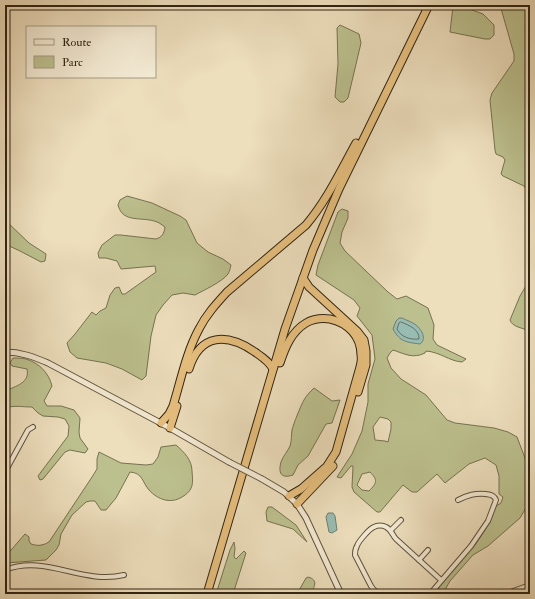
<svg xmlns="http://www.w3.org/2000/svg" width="535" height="599" viewBox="0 0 535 599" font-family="'IM FELL Double Pica',serif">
  <rect width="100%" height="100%" fill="#eddebc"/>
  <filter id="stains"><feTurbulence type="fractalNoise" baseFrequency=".005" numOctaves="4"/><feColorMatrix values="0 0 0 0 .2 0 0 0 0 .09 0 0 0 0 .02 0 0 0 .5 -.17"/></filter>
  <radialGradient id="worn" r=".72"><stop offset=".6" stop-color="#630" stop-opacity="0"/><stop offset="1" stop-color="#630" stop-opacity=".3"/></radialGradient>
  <g fill="#bcc08e" stroke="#767250" fill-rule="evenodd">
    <path d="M455,5H459L483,14L494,25V35L490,39H485L450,32L453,6Z"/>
    <path d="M500,5H530V195L524,186L503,176L501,174L505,160L503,157L496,154L495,150L490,100L492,93L514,61V54Z"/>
    <path d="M340,25L359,34L361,43L348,98L344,102H340L335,97L338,64L337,28Z"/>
    <path d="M127,196L152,203L180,216L186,220L197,243L208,252L223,259L231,265C230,268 230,271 228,274C222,282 204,290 195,295L183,293L172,295L163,305L156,315L151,336L146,376L142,380L122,369L106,363L77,358L70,352L67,343L75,334L92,312L96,315L100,311L106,308L110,295L115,288L119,287L122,294H125L156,272L155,266L121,269L117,261L106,258H99L98,253L102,245L115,235H121L156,239C162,237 164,234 165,227C162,225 160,223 157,222C142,216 123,224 118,205L120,200Z"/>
    <path d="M342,209L348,211V218L342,232L340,243L345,251L388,292L397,299L406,296L428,308L434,325L433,339L437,345L466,359L462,362C449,361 440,352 426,351L425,353C413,359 405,354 393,350L390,353L387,358L391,368L401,379L426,395L447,420L455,423L494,428L508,432L517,437L525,458L530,480V492L527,506L520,518L488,546L473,555L450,581L446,588V594H434L442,583L475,545L485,530L496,506L501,503L503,497L499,494V476L496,465L485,458L469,464L445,483L437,474L417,492H412L403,485L380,512H377L354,492L352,487L353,466H351L341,478L337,477L352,454L362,431L368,402V384L375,359L372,335L357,316L360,308L354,300L316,275L318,265L338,212ZM380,417L388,419L391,422V429L388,442L385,441L375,440L373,427ZM370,472C378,480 377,483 369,491L362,490L357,485L362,474Z"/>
    <path d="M5,220L29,243L46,254L45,261L41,262L20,251L5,244Z"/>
    <path d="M530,279V331C523,328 512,327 510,320L520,296Z"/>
    <path d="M13,358C17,358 22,358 26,359C39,363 49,373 52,386L44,401L47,406H61L74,410L80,418L79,432L80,438L88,449L85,453L70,450L65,452L43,479L40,480L38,476L68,436L69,426L65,419L58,417L43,416L38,413L32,407C21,407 15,405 5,408V391C16,386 30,383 27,369L12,366L10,363Z"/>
    <path d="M314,388L332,401L340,400L332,423L326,424L308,456L298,465L293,475C281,479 278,473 281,462C283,456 288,451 290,446C292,440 291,435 292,430C293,425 301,405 304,400C306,396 310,392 314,388Z"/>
    <path d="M176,445C184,452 192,460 192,471C193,483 194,490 182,497C171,504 158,500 149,490C142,482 143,473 130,472L116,498L106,510H101L95,501H90L86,502L72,515L61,534L59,545L56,550L46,560L6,563L5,557L25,534L29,537V541L31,544C38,546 42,546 49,542L92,477L97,469V459L99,452L121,463L146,465L153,464L158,457L161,447Z"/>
    <path d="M268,507H272L296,525L307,542L293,529L267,521L266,512Z"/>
    <path d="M234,542L235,548L234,557L236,559L244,551L246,553L233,594H216L230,550Z"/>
    <path d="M308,577C319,580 314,587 311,594H297L306,578Z"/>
  </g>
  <g fill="#99bcb2" stroke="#6f7f72">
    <path d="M399,318H402C406,320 412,322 416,325C422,330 427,339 420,344C406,342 400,342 393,329L396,321Z"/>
    <path d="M328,513H333L335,516L337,530L332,533L329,532L326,517Z"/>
  </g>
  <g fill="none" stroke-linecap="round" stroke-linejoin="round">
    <path stroke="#647062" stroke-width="1" d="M401,322C409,325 420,330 419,339C410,340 401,337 397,329L399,323Z"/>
    <defs>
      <g id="minor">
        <path d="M5,472L28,430L33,427"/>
        <path d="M391,530L401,520"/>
        <path d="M419,560L428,550"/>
        <path d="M5,570C46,554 82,585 124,575"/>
        <path d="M380,594L374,590L371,586L355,555C355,551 355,549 357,546C358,542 370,528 374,527C377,525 383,525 386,527C392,530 392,535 396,539L441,580"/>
        <path d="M430,594L471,546L488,521L496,500C494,495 491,495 486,494C475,493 468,495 458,500"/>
        <path d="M505,594L530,585"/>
      </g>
      <g id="tertiary">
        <path d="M5,352C21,352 34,357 48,363L170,428L229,462"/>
        <path d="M262,479L284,492L297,504L306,518L341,594"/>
      </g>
      <g id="trunk">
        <path d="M303,278L309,287L357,331L364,340L366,351V365L358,392"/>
        <path d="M280,363C285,348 291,332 306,323C313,319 322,318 330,319C348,323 361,336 361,355C362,359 361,363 360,367L336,452L327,466L301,489L289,496"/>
        <path d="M189,369C200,333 227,333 255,352C262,357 269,361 273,369"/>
        <path d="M161,423L169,414L173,406C181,380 186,353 199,329C206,315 216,304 227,292L306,225C327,200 340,172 356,143"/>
        <path d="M170,428L177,406"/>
        <path d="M297,504L333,466"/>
        <path d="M207,594L285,329L313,250L339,189L429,5"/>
      </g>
    </defs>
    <use href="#minor" stroke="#5f523d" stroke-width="6"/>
    <use href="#tertiary" stroke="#5f523d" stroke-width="7"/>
    <use href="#trunk" stroke="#302413" stroke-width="9"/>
    <use href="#minor" stroke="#f3ead3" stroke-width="4"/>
    <use href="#tertiary" stroke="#f3ead3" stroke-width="5"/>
    <use href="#trunk" stroke="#e6bf7e" stroke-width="7"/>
    <defs>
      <path id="tertiary-bridge" d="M229,462L262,479"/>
    </defs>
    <use href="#tertiary-bridge" stroke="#5f523d" stroke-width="7" stroke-linecap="butt"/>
    <use href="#tertiary-bridge" stroke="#f3ead3" stroke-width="5"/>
  </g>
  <rect width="535" height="599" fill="none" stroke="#eddebc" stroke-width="20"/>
  <rect x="6" y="6" width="523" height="587" fill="none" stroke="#302413" stroke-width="2"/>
  <rect x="10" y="10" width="515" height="579" fill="none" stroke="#302413"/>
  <rect x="26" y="26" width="130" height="52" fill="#f3ead3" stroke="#a59b86"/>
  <rect x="34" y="39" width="20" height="6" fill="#f3ead3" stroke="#a59b86"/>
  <text x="62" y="46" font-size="12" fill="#302413">Route</text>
  <rect x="34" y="56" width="20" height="12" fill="#bcc08e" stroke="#a59b86"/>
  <text x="62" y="66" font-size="12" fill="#302413">Parc</text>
  <rect width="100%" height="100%" filter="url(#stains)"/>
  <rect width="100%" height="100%" fill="url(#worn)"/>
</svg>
